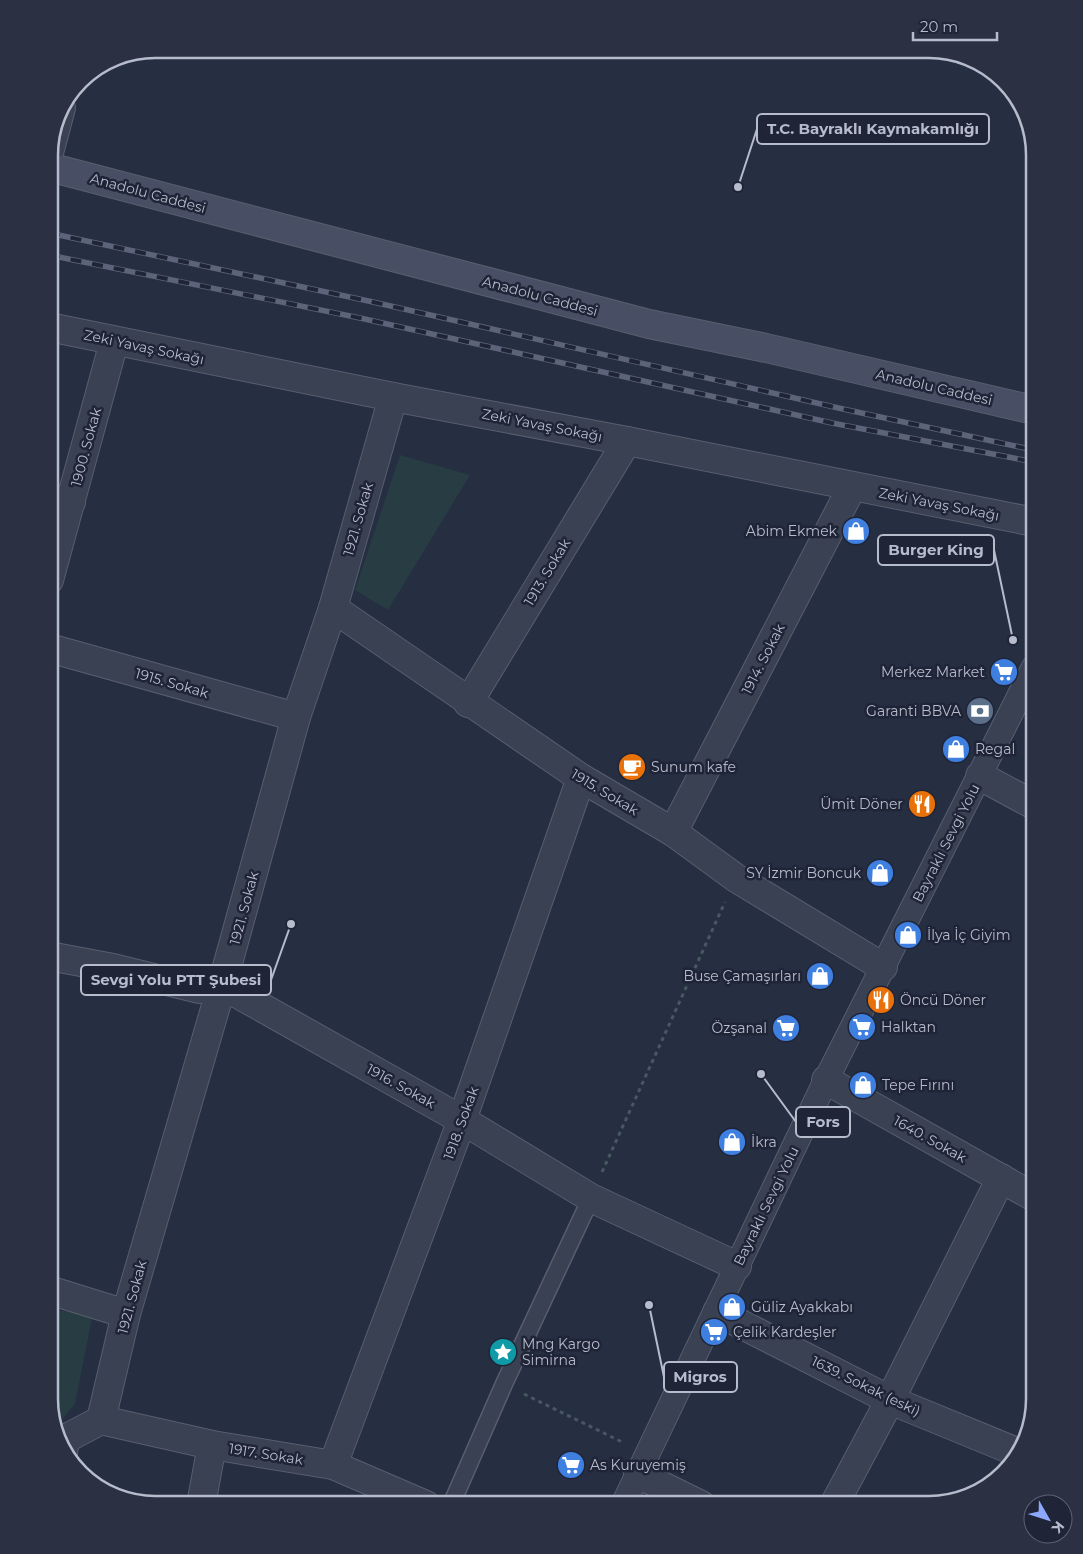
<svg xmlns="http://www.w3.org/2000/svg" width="1083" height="1554" viewBox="0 0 1083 1554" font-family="Montserrat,sans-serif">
  <rect width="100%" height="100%" fill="#262e42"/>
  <g fill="#283c43">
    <path d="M400,455L470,475L388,610L355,590Z"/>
    <path d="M49,1310L93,1313L75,1404L56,1427L49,1400Z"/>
  </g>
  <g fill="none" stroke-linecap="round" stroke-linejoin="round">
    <defs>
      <path id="service" d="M451,1505L504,1384L591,1198"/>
      <path id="pedestrian" d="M623,1505L826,1080L1034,667"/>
      <g id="minor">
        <path d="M49,153L61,108"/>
        <path d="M49,327L393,397L627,441L1034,522"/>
        <path d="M49,499L71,502"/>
        <path d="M49,580L114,342"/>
        <path d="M333,608L581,778L673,832L736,878L883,967"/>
        <path d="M49,648L296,717"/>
        <path d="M468,703L627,441"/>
        <path d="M980,776L1034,805"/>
        <path d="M673,832L852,487"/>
        <path d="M49,956L113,968L199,989L222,985L462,1120L591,1198L737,1266"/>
        <path d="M826,1080L1034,1197"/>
        <path d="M49,1290L126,1314"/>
        <path d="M717,1312L890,1400L1019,1453"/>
        <path d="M101,1420L126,1314L222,985L296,717L333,608L393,397"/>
        <path d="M101,1420L212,1445L333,1465L426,1505"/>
        <path d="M63,1453L65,1439L101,1420"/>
        <path d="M333,1465L462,1120L581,778"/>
        <path d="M638,1474L701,1505"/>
        <path d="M201,1505L212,1445"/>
        <path d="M834,1505L890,1400L1001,1178"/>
      </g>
      <path id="secondary" d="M49,167L649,324L766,348L1034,410"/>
    </defs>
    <use href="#service" stroke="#585e6f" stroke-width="19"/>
    <use href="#pedestrian" stroke="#585e6f" stroke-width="26"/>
    <use href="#minor" stroke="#585e6f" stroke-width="30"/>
    <use href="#secondary" stroke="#585e6f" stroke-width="30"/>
    <g stroke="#465960" stroke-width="3" stroke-dasharray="4 4" stroke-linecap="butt">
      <path d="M602,1172L725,902"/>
      <path d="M524,1394L624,1443"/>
    </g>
    <use href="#service" stroke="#3a4152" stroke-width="16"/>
    <use href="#pedestrian" stroke="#3a4152" stroke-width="24"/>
    <use href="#minor" stroke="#3a4152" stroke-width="28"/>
    <use href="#secondary" stroke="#484f65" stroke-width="28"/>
    <defs>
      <g id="rail">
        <path d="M49,233L373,302L843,409L1034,450"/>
        <path d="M49,255L360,318L832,423L1034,462"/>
      </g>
    </defs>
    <use href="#rail" stroke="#5c6479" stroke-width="5.5"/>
    <use href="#rail" stroke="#1f2537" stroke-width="4" stroke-dasharray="11" stroke-linecap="butt"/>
  </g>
  <defs>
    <symbol id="shop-disc" viewBox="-11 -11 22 22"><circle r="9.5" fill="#3f7fe0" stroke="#1f2537"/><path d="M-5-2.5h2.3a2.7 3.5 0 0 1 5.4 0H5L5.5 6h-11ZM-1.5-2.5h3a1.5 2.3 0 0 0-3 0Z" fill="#fff"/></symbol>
    <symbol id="supermarket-disc" viewBox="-11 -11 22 22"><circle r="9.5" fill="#3f7fe0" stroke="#1f2537"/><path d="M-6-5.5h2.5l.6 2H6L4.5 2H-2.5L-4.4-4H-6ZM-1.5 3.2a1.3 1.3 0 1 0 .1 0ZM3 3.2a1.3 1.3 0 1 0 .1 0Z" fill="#fff"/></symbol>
    <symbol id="bank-disc" viewBox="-11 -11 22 22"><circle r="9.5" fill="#5c6f8a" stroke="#1f2537"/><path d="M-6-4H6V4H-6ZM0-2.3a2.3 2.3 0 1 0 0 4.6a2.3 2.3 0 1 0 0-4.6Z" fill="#fff"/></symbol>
    <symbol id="cafe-disc" viewBox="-11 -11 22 22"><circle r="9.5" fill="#e8710a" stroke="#1f2537"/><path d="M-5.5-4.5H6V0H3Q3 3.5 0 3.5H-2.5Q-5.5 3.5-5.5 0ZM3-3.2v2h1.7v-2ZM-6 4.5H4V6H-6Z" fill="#fff"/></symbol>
    <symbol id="restaurant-disc" viewBox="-11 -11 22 22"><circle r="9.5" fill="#e8710a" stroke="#1f2537"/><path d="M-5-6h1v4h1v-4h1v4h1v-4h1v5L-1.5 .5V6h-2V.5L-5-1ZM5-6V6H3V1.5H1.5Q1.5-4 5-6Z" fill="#fff"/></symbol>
    <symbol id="sight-disc" viewBox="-11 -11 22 22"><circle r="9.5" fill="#0f9aa8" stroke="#1f2537"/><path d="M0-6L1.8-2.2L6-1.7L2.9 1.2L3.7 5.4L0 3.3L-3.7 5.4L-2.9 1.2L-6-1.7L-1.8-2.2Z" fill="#fff"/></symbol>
  </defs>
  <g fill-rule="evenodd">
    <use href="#shop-disc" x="840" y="515" width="32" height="32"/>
    <use href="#supermarket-disc" x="988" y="656" width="32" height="32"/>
    <use href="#bank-disc" x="964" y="695" width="32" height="32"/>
    <use href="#shop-disc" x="940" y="733" width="32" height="32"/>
    <use href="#cafe-disc" x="616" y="751" width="32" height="32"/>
    <use href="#restaurant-disc" x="906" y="788" width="32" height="32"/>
    <use href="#shop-disc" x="864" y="857" width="32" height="32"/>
    <use href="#shop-disc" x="892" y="919" width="32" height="32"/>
    <use href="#shop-disc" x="804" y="960" width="32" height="32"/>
    <use href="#restaurant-disc" x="865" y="984" width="32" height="32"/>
    <use href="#supermarket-disc" x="846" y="1011" width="32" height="32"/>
    <use href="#supermarket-disc" x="770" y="1012" width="32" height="32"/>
    <use href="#shop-disc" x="847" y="1069" width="32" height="32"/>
    <use href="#shop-disc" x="716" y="1126" width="32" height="32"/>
    <use href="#shop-disc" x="716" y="1291" width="32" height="32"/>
    <use href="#supermarket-disc" x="698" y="1316" width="32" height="32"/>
    <use href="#sight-disc" x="487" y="1336" width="32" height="32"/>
    <use href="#supermarket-disc" x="555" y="1449" width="32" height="32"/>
  </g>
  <g text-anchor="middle" stroke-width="5" stroke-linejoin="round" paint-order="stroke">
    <g font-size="14" fill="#b7bccc" stroke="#1f2537">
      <text transform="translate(148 193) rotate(15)" y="5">Anadolu Caddesi</text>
      <text transform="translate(540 296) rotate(15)" y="5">Anadolu Caddesi</text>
      <text transform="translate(144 347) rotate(12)" y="5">Zeki Yavaş Sokağı</text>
      <text transform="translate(934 387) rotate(13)" y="5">Anadolu Caddesi</text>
      <text transform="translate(542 425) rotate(11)" y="5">Zeki Yavaş Sokağı</text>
      <text transform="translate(86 447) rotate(-75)" y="5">1900. Sokak</text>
      <text transform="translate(939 504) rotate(11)" y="5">Zeki Yavaş Sokağı</text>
      <text transform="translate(358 519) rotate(-74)" y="5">1921. Sokak</text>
      <text transform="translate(547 572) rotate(-59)" y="5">1913. Sokak</text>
      <text transform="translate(763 659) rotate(-63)" y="5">1914. Sokak</text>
      <text transform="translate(172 683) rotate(16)" y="5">1915. Sokak</text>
      <text transform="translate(605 792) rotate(31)" y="5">1915. Sokak</text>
      <text transform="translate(946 843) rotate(-63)" y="5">Bayraklı Sevgi Yolu</text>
      <text transform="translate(244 908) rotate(-75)" y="5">1921. Sokak</text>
      <text transform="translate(401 1086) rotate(29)" y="5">1916. Sokak</text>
      <text transform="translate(461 1123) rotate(-70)" y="5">1918. Sokak</text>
      <text transform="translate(930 1139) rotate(29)" y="5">1640. Sokak</text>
      <text transform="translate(766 1206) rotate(-64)" y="5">Bayraklı Sevgi Yolu</text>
      <text transform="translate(132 1297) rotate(-75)" y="5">1921. Sokak</text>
      <text transform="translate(866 1386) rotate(26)" y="5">1639. Sokak (eski)</text>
      <text transform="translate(266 1454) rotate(9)" y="5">1917. Sokak</text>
    </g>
    <g font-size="14" fill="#b7bccc" stroke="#1f2537" text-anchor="start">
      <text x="837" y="536" text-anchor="end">Abim Ekmek</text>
      <text x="985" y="677" text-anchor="end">Merkez Market</text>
      <text x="961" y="716" text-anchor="end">Garanti BBVA</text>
      <text x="975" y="754">Regal</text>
      <text x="651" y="772">Sunum kafe</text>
      <text x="903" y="809" text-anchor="end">Ümit Döner</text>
      <text x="861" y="878" text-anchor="end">SY İzmir Boncuk</text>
      <text x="927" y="940">İlya İç Giyim</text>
      <text x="801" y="981" text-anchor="end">Buse Çamaşırları</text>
      <text x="900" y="1005">Öncü Döner</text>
      <text x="881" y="1032">Halktan</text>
      <text x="767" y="1033" text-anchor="end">Özşanal</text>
      <text x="882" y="1090">Tepe Fırını</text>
      <text x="751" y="1147">İkra</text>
      <text x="751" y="1312">Güliz Ayakkabı</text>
      <text x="733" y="1337">Çelik Kardeşler</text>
      <text x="522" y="1349">Mng Kargo<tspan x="522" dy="16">Simirna</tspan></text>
      <text x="590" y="1470">As Kuruyemiş</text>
    </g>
  </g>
  <path d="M0 0H1083V1554H0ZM155 58H929A97 97 0 0 1 1026 155V1399A97 97 0 0 1 929 1496H155A97 97 0 0 1 58 1399V155A97 97 0 0 1 155 58Z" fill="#2b3143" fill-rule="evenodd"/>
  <path fill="none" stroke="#b7bccc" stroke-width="2.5" d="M155 58H929A97 97 0 0 1 1026 155V1399A97 97 0 0 1 929 1496H155A97 97 0 0 1 58 1399V155A97 97 0 0 1 155 58Z"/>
  <path fill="none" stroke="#b7bccc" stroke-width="2" d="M738 187L757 129M1013 640L994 550M291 924L271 980M761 1074L796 1122M649 1305L664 1377"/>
  <g fill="#b7bccc" stroke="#1f2537" stroke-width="2">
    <circle cx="738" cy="187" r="5"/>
    <circle cx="1013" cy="640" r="5"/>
    <circle cx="291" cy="924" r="5"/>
    <circle cx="761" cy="1074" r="5"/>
    <circle cx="649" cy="1305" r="5"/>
  </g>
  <g fill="#1f2537" stroke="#b7bccc" stroke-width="2">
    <rect x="757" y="114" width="232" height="30" rx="5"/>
    <rect x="878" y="535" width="116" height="30" rx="5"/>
    <rect x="81" y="965" width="190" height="30" rx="5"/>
    <rect x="796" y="1107" width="54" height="30" rx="5"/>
    <rect x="664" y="1362" width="73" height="30" rx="5"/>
  </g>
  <g font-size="15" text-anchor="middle" font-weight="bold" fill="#b7bccc">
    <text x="873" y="134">T.C. Bayraklı Kaymakamlığı</text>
    <text x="936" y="555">Burger King</text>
    <text x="176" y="985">Sevgi Yolu PTT Şubesi</text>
    <text x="823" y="1127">Fors</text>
    <text x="700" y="1382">Migros</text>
  </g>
  <g transform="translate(1048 1519) rotate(129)"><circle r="24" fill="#1f2537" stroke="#5c6173"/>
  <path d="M0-4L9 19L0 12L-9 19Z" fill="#8da8fa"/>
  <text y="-8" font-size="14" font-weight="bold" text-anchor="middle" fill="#b7bccc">K</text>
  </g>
  <path d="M913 32v8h84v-8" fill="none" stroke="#b7bccc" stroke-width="2.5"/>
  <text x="920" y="32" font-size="15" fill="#b7bccc" stroke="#1f2537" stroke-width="4" paint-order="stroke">20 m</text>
</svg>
